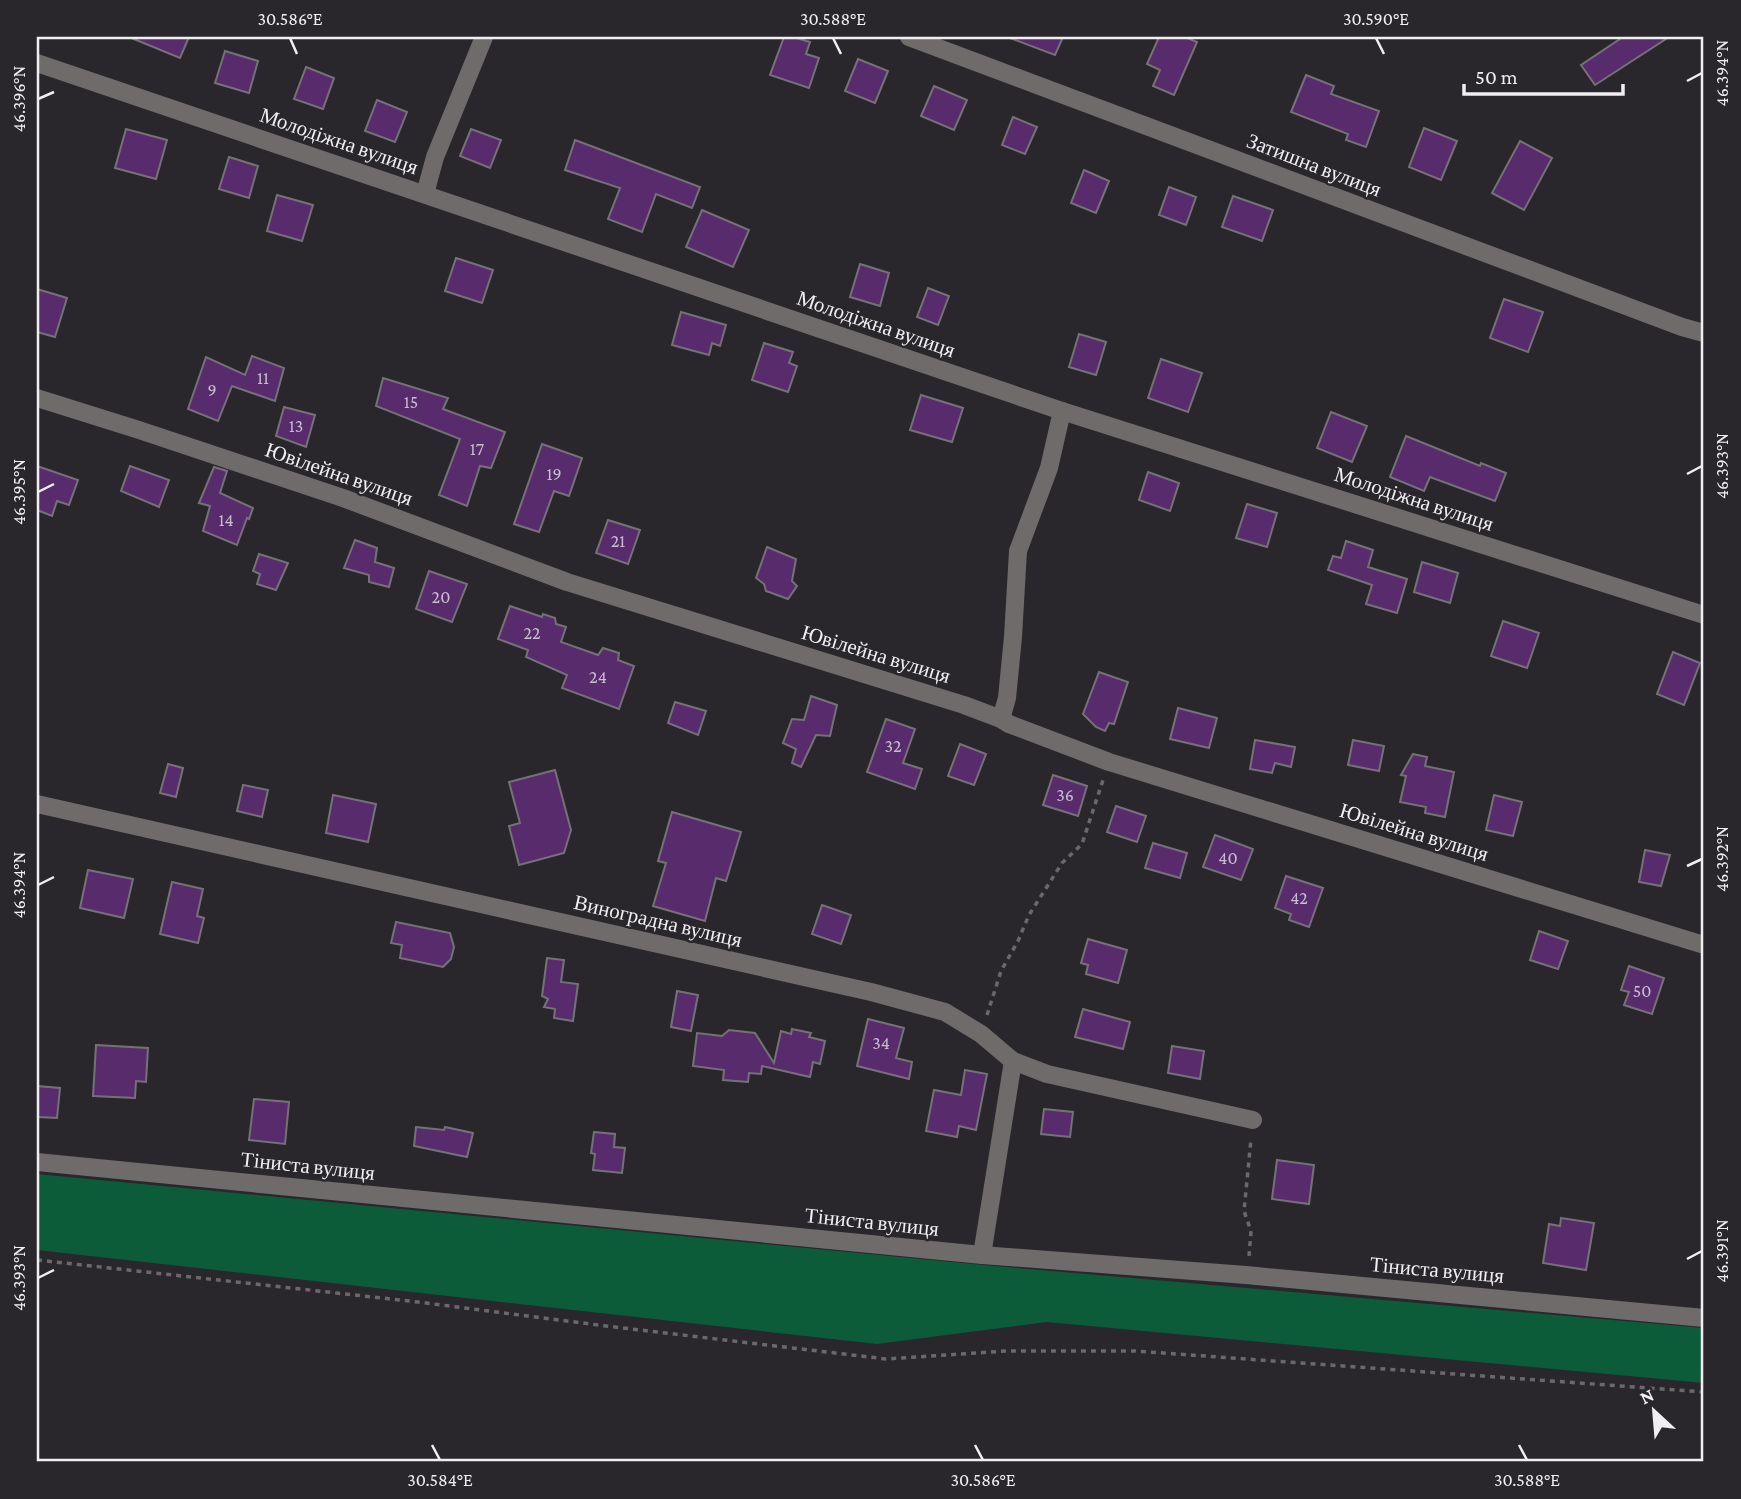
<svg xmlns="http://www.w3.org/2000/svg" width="1741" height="1499" viewBox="0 0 1741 1499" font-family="'Crimson Pro',serif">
  <rect width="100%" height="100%" fill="#29272b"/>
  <path fill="#0c5c3a" d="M37,1174L983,1265L1704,1328V1383L1047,1322L877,1344L37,1250Z"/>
  <g fill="#572b6c" stroke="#757277" stroke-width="2">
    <path d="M129,37H189L180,58Z"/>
    <path d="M784,37H793L810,42L806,54L819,58L809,88L770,75Z"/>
    <path d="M1011,37H1063L1055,55L1010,38Z"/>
    <path d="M1159,37H1185L1197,42L1174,95L1153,86L1160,70L1147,64Z"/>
    <path d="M1623,37H1669L1595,85L1581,65Z"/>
    <path d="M225,51L258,61L249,93L215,83Z"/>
    <path d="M858,59L888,71L875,103L845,91Z"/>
    <path d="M306,67L334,78L323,109L294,99Z"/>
    <path d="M1306,75L1334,86L1331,94L1379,111L1366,147L1346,140L1348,134L1291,112Z"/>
    <path d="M934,86L967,100L954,130L921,116Z"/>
    <path d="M377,100L407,112L395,142L365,131Z"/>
    <path d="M1013,117L1037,127L1025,154L1002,145Z"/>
    <path d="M1424,128L1457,141L1441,180L1409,167Z"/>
    <path d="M126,129L167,140L156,179L115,168Z"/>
    <path d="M471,129L501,140L490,168L460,156Z"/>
    <path d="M575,140L700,187L692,208L656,194L642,232L608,219L620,188L565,170Z"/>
    <path d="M1520,141L1552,158L1524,210L1492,193Z"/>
    <path d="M229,157L258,166L249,198L219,189Z"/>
    <path d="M1084,170L1109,181L1096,213L1071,203Z"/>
    <path d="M1169,187L1196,197L1186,225L1159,215Z"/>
    <path d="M277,195L313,205L302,241L267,231Z"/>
    <path d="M1233,196L1273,210L1262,241L1222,227Z"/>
    <path d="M702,210L749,230L733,267L686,247Z"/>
    <path d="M456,258L493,270L482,303L445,291Z"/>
    <path d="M860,264L889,273L880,306L850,297Z"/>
    <path d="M928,288L949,296L938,325L917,317Z"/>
    <path d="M37,289L67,298L55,337L37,332Z"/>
    <path d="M1504,299L1543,312L1528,352L1490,338Z"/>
    <path d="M681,312L726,325L720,346L712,343L709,355L672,345Z"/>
    <path d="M1079,334L1106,342L1096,375L1069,367Z"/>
    <path d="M764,343L793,352L789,363L797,366L788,392L752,380Z"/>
    <path d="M252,356L284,368L275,401L232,386L218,421L188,409L206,357L245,375Z"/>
    <path d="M1161,359L1202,373L1188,412L1148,398Z"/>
    <path d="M383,378L448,398L443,409L505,432L491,468L480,466L467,506L439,495L460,439L376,406Z"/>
    <path d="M921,395L963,408L952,442L910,430Z"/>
    <path d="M284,407L315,415L306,447L276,436Z"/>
    <path d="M1331,412L1367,426L1352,462L1317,448Z"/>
    <path d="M1406,436L1480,466L1481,463L1506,473L1495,501L1430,477L1424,491L1390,477Z"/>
    <path d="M542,444L582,458L569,496L554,491L539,532L514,524Z"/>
    <path d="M37,466L78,480L69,505L57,501L52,516L37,510Z"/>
    <path d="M130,466L169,480L159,507L121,491Z"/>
    <path d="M214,467L227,471L220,493L253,508L249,519L247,518L237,545L203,531L210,506L199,503Z"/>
    <path d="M1148,472L1179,483L1170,511L1139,500Z"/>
    <path d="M1247,504L1277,513L1267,547L1236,538Z"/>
    <path d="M608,520L640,530L628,564L596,553Z"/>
    <path d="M355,540L377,548L375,562L394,568L389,587L369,582V575L344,568Z"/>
    <path d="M1346,541L1373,550L1368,567L1407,579L1397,613L1366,604L1372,585L1328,570L1333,556L1341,558Z"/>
    <path d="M767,547L796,559L792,581L797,586L788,599L766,591L764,584L756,578Z"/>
    <path d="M259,554L288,563L276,590L257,584L260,574L253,571Z"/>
    <path d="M1422,562L1458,573L1450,603L1414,592Z"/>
    <path d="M429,571L467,584L452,622L416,609Z"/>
    <path d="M510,606L542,617L543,614L555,618L556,624L566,627L561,642L598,655L603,648L619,653L618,660L634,666L619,709L562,688L567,675L526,657L528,650L498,639Z"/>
    <path d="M1503,621L1539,633L1527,668L1491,656Z"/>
    <path d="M1673,652L1700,663L1684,705L1657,694Z"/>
    <path d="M1099,672L1128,682L1114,724L1109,723L1105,731L1096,727L1083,714Z"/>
    <path d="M811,696L837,705L830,736L816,735L801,767L792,763L796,749L783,743L792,719L804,720Z"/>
    <path d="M675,702L706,711L698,735L668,723Z"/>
    <path d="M1178,708L1217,718L1209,748L1170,739Z"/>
    <path d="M886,719L915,729L903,763L922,769L915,789L867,772Z"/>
    <path d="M1255,740L1295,747L1291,767L1275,763L1272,773L1250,769Z"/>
    <path d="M1353,740L1384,746L1379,771L1348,765Z"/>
    <path d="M960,744L986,754L974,785L948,776Z"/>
    <path d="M1413,754L1427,757L1425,766L1454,772L1445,817L1425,813L1426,807L1400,802L1406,776L1401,775Z"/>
    <path d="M168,764L183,768L176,797L160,793Z"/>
    <path d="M555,770L571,830L564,853L519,865L509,826L520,823L509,782Z"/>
    <path d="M1053,775L1087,786L1078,816L1043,805Z"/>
    <path d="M243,785L268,790L262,817L237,811Z"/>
    <path d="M333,795L376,804L368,842L326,833Z"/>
    <path d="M1494,795L1522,802L1513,836L1486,830Z"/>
    <path d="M1116,806L1146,816L1137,842L1107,832Z"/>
    <path d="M672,812L741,832L726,881L716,878L705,921L653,906L666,863L658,861Z"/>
    <path d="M1215,835L1253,849L1241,880L1203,867Z"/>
    <path d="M1153,843L1187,853L1180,878L1145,868Z"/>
    <path d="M1645,850L1670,855L1661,886L1639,882Z"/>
    <path d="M88,870L133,879L124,918L80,908Z"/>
    <path d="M1286,876L1323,888L1309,927L1289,920L1291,914L1275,908Z"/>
    <path d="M172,882L203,889L197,916L204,918L198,943L160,934Z"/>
    <path d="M822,905L851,915L841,944L812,934Z"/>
    <path d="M396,922L450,933L454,947L451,959L443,967L400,958L402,945L391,943Z"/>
    <path d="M1539,931L1568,941L1558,969L1530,960Z"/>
    <path d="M1088,939L1127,950L1118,983L1086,974L1088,965L1081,963Z"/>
    <path d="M547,958L564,960L561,982L578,984L573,1021L554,1018L555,1009L544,1007L548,999L542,996Z"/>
    <path d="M1629,966L1664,978L1652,1014L1624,1005L1629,992L1621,990Z"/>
    <path d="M677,991L698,995L691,1031L671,1027Z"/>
    <path d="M1083,1009L1130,1022L1123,1049L1075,1037Z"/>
    <path d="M868,1019L904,1028L896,1058L912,1062L909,1079L857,1066Z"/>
    <path d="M792,1029L811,1033L809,1037L825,1041L820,1064L813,1062L810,1077L762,1066L761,1074L749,1073L748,1082L723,1080L724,1070L693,1066L697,1033L722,1036L729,1030L755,1033L774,1063L781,1031L791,1034Z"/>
    <path d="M96,1045L148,1048L146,1082L136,1081L135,1098L93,1096Z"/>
    <path d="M1172,1046L1204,1051L1200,1079L1168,1073Z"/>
    <path d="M965,1070L987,1074L976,1130L959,1126L957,1137L926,1131L934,1090L961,1095Z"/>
    <path d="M37,1086L60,1088L57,1118L37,1117Z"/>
    <path d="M254,1099L289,1102L285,1144L249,1140Z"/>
    <path d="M1044,1109L1073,1112L1070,1137L1041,1134Z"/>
    <path d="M416,1127L444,1130L445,1127L473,1133L467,1157L414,1146Z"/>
    <path d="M594,1132L615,1134L614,1147L625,1148L622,1173L593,1170L595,1154L591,1153Z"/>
    <path d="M1277,1160L1314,1165L1309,1204L1272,1199Z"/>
    <path d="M1561,1218L1594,1223L1586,1270L1543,1263L1549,1224L1560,1226Z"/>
  </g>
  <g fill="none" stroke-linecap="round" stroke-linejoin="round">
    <g stroke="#6a686c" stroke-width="3.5" stroke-dasharray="5 5" stroke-linecap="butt">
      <path d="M987,1015L1001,971L1018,941L1029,915L1062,863L1082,844L1103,780"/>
      <path d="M1249,1256L1251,1231L1244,1211L1251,1139"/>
      <path d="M37,1260L418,1302L606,1326L886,1359L1006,1351H1135L1704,1392"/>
    </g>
    <g stroke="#6e6b6a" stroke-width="18">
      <path d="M909,37L1682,327L1704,333"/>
      <path d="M37,63L1062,411L1704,615"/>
      <path d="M425,194L435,157L484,37"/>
      <path d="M37,398L139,430L343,498L567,582L964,705L1001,719L1009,724L1109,762L1704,945"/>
      <path d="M1001,719L1007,698L1013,637L1018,551L1049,468L1062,411"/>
      <path d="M37,804L871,992L945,1012L981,1034L1013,1061L1047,1074L1253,1120"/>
      <path d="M37,1162L982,1255L1246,1275L1704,1318"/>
      <path d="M982,1255L1013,1061"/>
    </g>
  </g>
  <path fill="none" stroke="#f0eef1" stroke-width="2.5" d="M290,38L297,54M833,38L841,54M1376,38L1384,54M1687,81L1702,73M38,99L54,92M1687,474L1702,466M38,492L54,484M1687,866L1702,859M38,885L54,877M1687,1259L1702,1251M38,1278L54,1270M432,1445L440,1460M975,1445L983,1460M1519,1445L1527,1460"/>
  <g text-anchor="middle" stroke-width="5" stroke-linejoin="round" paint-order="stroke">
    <g font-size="18" fill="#cabdd0">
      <text x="263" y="384">11</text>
      <text x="212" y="396">9</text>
      <text x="411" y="408">15</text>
      <text x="296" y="432">13</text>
      <text x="477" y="455">17</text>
      <text x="554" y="480">19</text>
      <text x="226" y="526">14</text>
      <text x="618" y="547">21</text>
      <text x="441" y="603">20</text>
      <text x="532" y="639">22</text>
      <text x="598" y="683">24</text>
      <text x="893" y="752">32</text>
      <text x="1065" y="801">36</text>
      <text x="1228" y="864">40</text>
      <text x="1299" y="904">42</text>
      <text x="1642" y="997">50</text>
      <text x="881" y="1049">34</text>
    </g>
    <g font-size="21" fill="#f0eef1" stroke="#29272b">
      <text transform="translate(339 141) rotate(19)" y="7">Молодіжна вулиця</text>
      <text transform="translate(1314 165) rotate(21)" y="7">Затишна вулиця</text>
      <text transform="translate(876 324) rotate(19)" y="7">Молодіжна вулиця</text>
      <text transform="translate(339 474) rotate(19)" y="7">Ювілейна вулиця</text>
      <text transform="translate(1414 499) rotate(18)" y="7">Молодіжна вулиця</text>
      <text transform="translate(876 654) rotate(17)" y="7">Ювілейна вулиця</text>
      <text transform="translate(1414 832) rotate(17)" y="7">Ювілейна вулиця</text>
      <text transform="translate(658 921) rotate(13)" y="7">Виноградна вулиця</text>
      <text transform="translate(308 1166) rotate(6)" y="7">Тіниста вулиця</text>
      <text transform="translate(872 1222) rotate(6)" y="7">Тіниста вулиця</text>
      <text transform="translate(1437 1270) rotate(5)" y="7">Тіниста вулиця</text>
    </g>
  </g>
  <rect width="1741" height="1499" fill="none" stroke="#29272b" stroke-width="77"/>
  <g transform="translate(1654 1411) rotate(334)" stroke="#29272b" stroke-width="5" paint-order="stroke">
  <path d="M0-5L12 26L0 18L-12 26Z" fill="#f0eef1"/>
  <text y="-10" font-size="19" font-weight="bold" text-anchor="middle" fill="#f0eef1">N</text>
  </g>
  <path d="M1464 84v10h159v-10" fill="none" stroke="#f0eef1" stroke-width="3.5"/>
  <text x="1475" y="84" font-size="21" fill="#f0eef1" stroke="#29272b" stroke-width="5" paint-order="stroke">50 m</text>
  <rect x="38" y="38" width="1664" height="1422" fill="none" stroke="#f0eef1" stroke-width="2.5"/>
  <g font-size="18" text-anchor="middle" fill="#f0eef1">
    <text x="290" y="25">30.586°E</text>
    <text x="833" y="25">30.588°E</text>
    <text x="1376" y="25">30.590°E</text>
    <text transform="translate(1722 73) rotate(-90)" y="6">46.394°N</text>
    <text transform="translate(19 99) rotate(-90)" y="6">46.396°N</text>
    <text transform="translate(1722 466) rotate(-90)" y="6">46.393°N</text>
    <text transform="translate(19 492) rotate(-90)" y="6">46.395°N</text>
    <text transform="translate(1722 859) rotate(-90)" y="6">46.392°N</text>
    <text transform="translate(19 885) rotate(-90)" y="6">46.394°N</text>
    <text transform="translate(1722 1251) rotate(-90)" y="6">46.391°N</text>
    <text transform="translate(19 1278) rotate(-90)" y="6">46.393°N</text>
    <text x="440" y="1486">30.584°E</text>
    <text x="983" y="1486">30.586°E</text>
    <text x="1527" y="1486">30.588°E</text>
  </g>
</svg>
